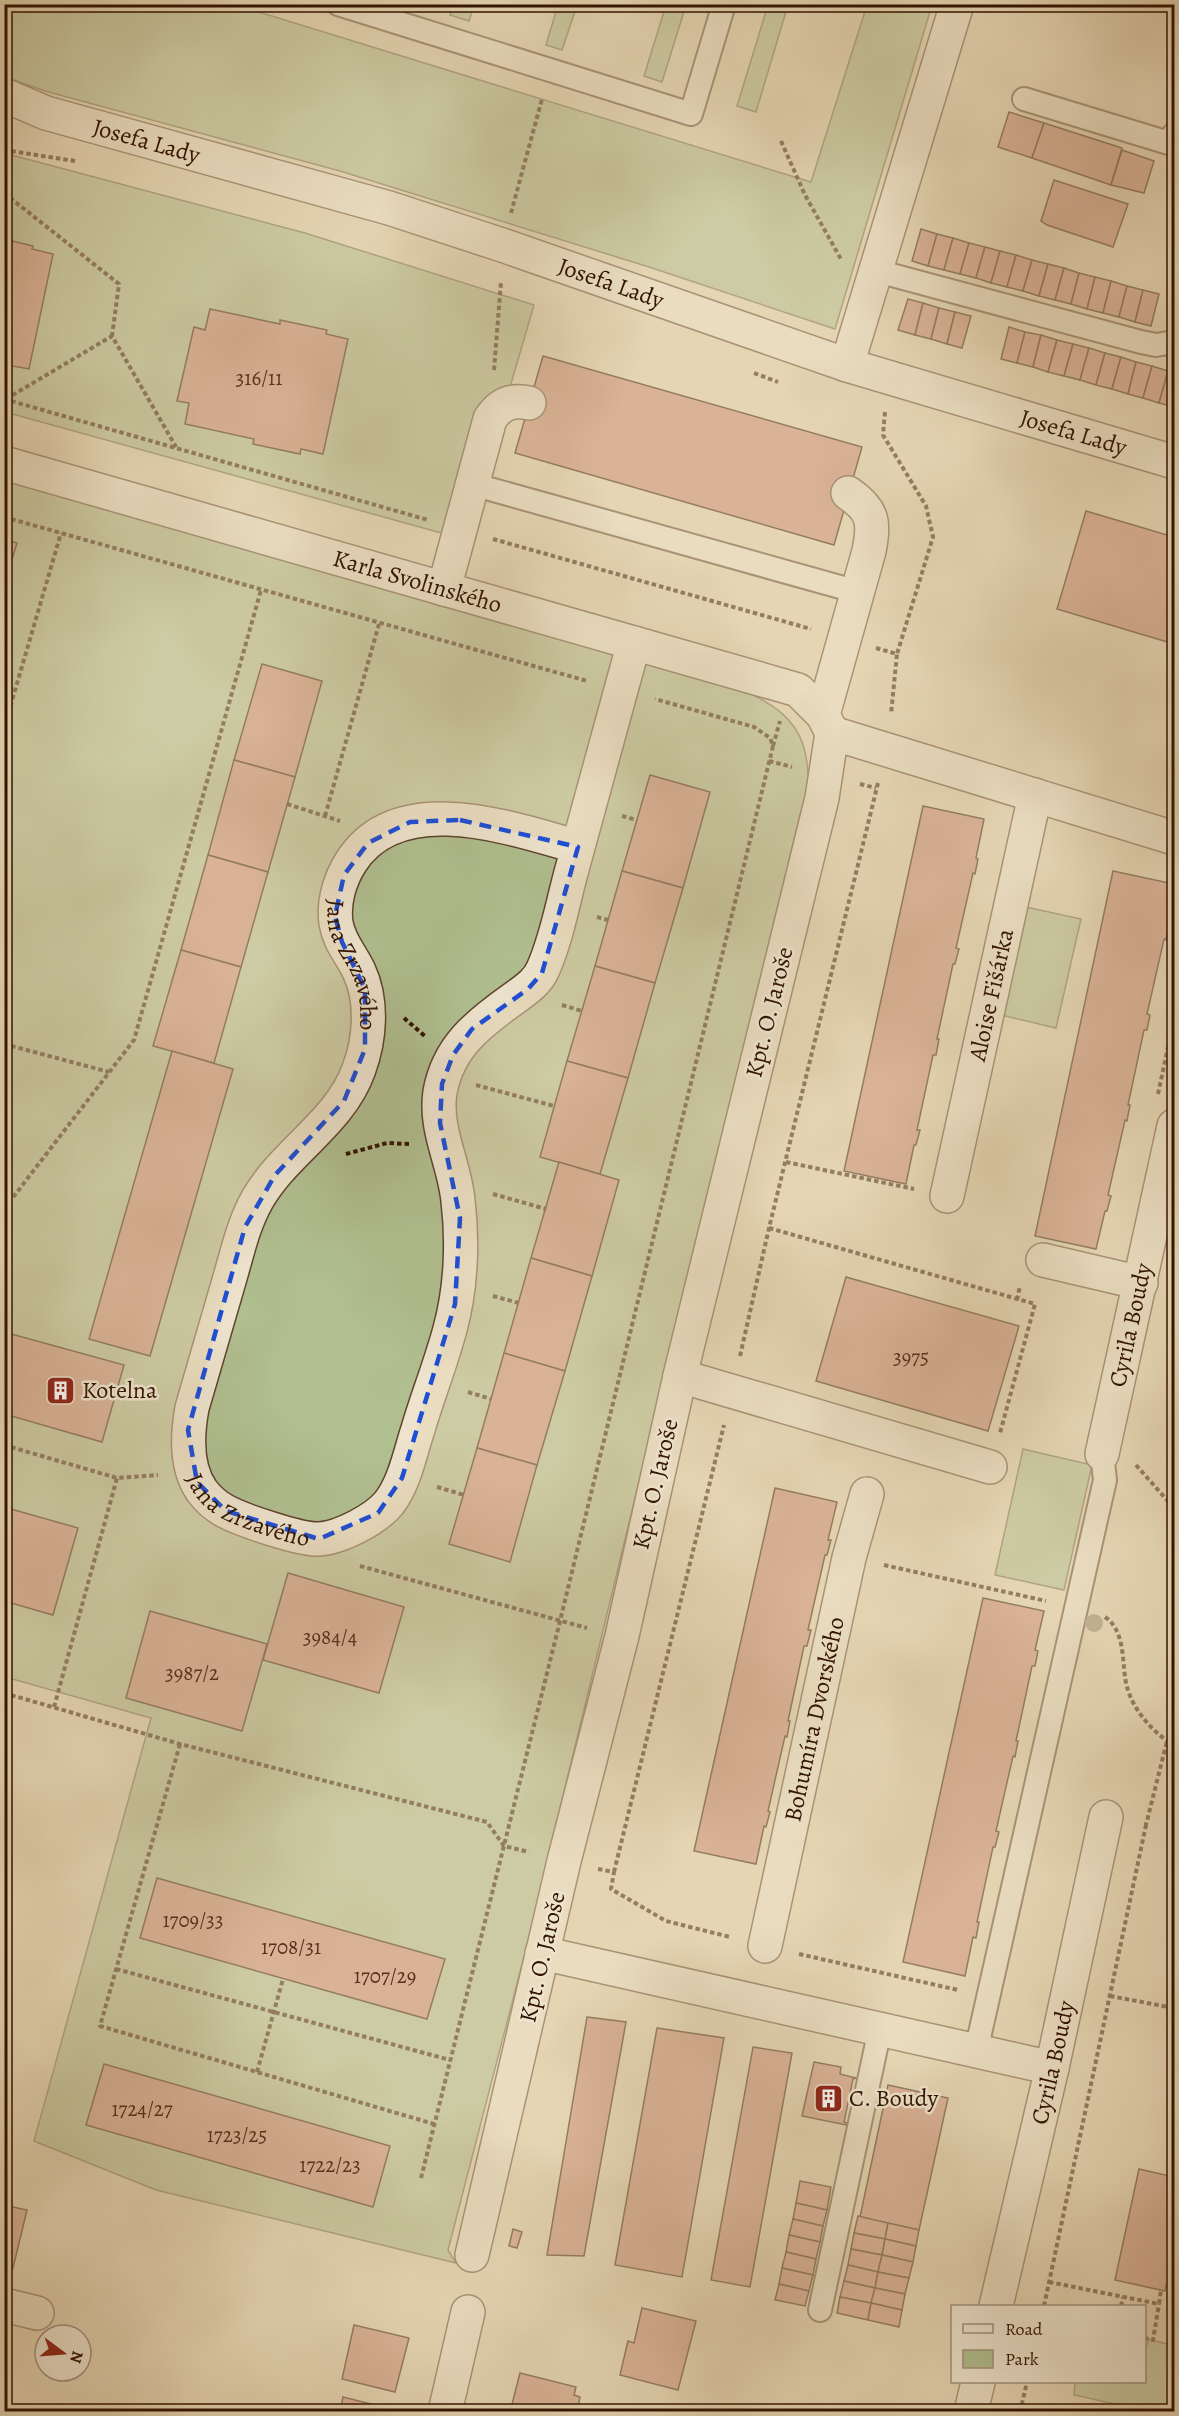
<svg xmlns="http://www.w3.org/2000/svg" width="1179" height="2416" viewBox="0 0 1179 2416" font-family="Alegreya,serif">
  <rect width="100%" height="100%" fill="#e5d6b3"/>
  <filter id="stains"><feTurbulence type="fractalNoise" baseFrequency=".00333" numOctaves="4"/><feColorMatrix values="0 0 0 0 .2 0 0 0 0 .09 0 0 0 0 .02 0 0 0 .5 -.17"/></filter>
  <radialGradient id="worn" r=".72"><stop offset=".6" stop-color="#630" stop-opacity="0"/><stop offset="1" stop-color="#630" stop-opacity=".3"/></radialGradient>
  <g fill="#b0bf90" stroke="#716848" stroke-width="1.5">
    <path d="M5,4L236,5L811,182L866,8L856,5H932L835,329L649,267L340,171L45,91L5,77Z"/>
    <path d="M454,5H474L469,21L450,15Z"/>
    <path d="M558,5H577L562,50L546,45Z"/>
    <path d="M666,5H686L662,82L644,76Z"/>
    <path d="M768,5H788L756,112L737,106Z"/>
    <path d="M4,153L305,233L534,305L510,387L445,534L5,412Z"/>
    <path d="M4,479L753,695C790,713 808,735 808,779C808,792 802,807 799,819L528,1941L448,2250L456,2263L156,2190L34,2141L151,1718L5,1677Z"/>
    <path d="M1026,907L1081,919L1056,1028L1001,1015Z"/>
    <path d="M1023,1449L1092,1465L1064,1590L995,1575Z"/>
    <path d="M1149,2339L1167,2344L1169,2340L1174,2341V2411H1137L1132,2410L1133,2408L1074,2395L1075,2382H1144L1145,2348H1146Z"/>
  </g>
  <g fill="#cc8a76" stroke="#321201" stroke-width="1.5">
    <path d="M1009,112L1044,123L1032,158L998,147Z"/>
    <path d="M1044,123L1122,148L1111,185L1032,158Z"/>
    <path d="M1122,150L1154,161L1144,193L1111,185Z"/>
    <path d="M1054,180L1128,204L1113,247L1047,225L1041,221Z"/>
    <path d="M921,229L937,234L928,266L912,261Z"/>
    <path d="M937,234L953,238L944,270L928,266Z"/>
    <path d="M953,238L969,243L960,274L944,270Z"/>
    <path d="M4,239L33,246L32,249L53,254L29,369L7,365L4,369Z"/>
    <path d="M969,243L985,247L976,278L960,274Z"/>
    <path d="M985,247L1000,251L991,283L976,278Z"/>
    <path d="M1000,251L1016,255L1007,287L991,283Z"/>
    <path d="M1016,255L1032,260L1023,291L1007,287Z"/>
    <path d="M1032,260L1048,264L1039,296L1023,291Z"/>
    <path d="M1048,264L1064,268L1055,300L1039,296Z"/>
    <path d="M1064,268L1079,273L1071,304L1055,300Z"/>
    <path d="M1079,273L1095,277L1087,309L1071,304Z"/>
    <path d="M1095,277L1111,281L1103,313L1087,309Z"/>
    <path d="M1111,281L1127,286L1119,317L1103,313Z"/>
    <path d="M1127,286L1143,290L1135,322L1119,317Z"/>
    <path d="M1143,290L1159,294L1151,326L1135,322Z"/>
    <path d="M908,299L923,303L915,335L898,330Z"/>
    <path d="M923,303L939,308L931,339L915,335Z"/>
    <path d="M939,308L955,312L947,344L931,339Z"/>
    <path d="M210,309L280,324V320L327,330L326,334L348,339L323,454L301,449L300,454L253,444L254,439L185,424L189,403L177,401L194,327L205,330Z"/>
    <path d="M955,312L971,316L962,348L947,344Z"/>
    <path d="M1009,327L1025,332L1017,363L1001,359Z"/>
    <path d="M1025,332L1041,335L1033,367L1017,363Z"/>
    <path d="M1041,335L1057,340L1048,372L1033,367Z"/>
    <path d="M1057,340L1073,344L1064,376L1048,372Z"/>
    <path d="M1073,344L1089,348L1080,380L1064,376Z"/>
    <path d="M1089,348L1105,353L1096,385L1080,380Z"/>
    <path d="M1105,353L1121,357L1112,389L1096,385Z"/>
    <path d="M543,356L862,447L834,545L515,453Z"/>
    <path d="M1121,357L1136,362L1128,394L1112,389Z"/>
    <path d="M1136,362L1152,366L1143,398L1128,394Z"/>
    <path d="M1152,366L1168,371L1159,403L1143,398Z"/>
    <path d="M1168,371L1174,373V407L1159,403Z"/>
    <path d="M1086,511L1174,537V644L1057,609Z"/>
    <path d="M4,539L17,543L4,586Z"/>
    <path d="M262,664L322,681L295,777L234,760Z"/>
    <path d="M234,760L295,777L268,872L208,855Z"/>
    <path d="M650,775L710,792L683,888L622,871Z"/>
    <path d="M923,806L984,819L976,858L978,859L975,874L973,873L956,948L959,949L955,964H953L937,1039H939L936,1055H933L917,1130H920L916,1145H914L906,1184L844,1171Z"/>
    <path d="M208,855L268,872L241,967L181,950Z"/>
    <path d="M622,871L683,888L655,983L595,966Z"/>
    <path d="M1113,871L1174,884V890L1167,924H1169L1166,940L1164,939L1147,1014L1150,1015L1147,1030H1144L1128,1105H1130L1127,1121L1125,1120L1108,1195L1111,1196L1107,1211H1105L1096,1249L1035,1236Z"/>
    <path d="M181,950L241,967L214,1063L153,1046Z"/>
    <path d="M595,966L655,983L628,1078L567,1061Z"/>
    <path d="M172,1051L233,1069L150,1356L89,1339Z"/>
    <path d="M567,1061L628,1078L600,1174L540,1157Z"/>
    <path d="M559,1162L619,1180L592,1276L531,1258Z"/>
    <path d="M531,1258L592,1276L565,1371L504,1353Z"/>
    <path d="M846,1277L1019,1326L988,1431L816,1381Z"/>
    <path d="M4,1332L124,1365L102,1442L4,1414Z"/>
    <path d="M504,1353L565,1371L537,1465L477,1448Z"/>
    <path d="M477,1448L537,1465L510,1562L449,1544Z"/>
    <path d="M775,1488L837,1502L828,1540H831L827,1555H825L808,1630H811L807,1646H804L788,1721H790L787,1737L785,1736L768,1811L770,1812L766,1827L764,1826L756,1864L694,1851Z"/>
    <path d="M4,1507L78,1528L53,1615L4,1601Z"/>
    <path d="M288,1573L404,1607L379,1693L263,1660Z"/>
    <path d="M983,1598L1044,1611L1035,1650L1038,1651L1035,1666H1032L1016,1741H1018L1015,1757L1013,1756L996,1831L999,1832L995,1847H993L977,1922H979L976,1938L973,1937L965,1976L903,1962Z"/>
    <path d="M150,1611L267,1644L242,1731L126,1698Z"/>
    <path d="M157,1878L445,1959L427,2019L140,1938Z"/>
    <path d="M587,2017L626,2022L584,2256L547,2255Z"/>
    <path d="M657,2028L724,2038L682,2277L615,2265Z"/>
    <path d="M753,2047L792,2053L750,2287L711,2280Z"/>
    <path d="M814,2062L841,2067L840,2074L856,2078L853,2079L844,2122L847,2123L846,2125L802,2116Z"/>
    <path d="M104,2064L390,2146L373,2207L86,2125Z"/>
    <path d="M888,2085L948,2098L919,2230L860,2217Z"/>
    <path d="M1139,2169L1174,2177V2286L1166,2285L1165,2291L1115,2280Z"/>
    <path d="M800,2181L831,2187L827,2210L796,2203Z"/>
    <path d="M796,2203L827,2210L823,2226L793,2219Z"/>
    <path d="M4,2205L27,2210L13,2268L4,2266Z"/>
    <path d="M858,2216L888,2223L885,2239L854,2233Z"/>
    <path d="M793,2219L823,2226L820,2242L789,2235Z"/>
    <path d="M888,2223L919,2230L916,2246L885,2239Z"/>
    <path d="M513,2229L522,2232L517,2248L509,2246Z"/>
    <path d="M854,2233L885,2239L882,2255L851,2249Z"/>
    <path d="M789,2235L820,2242L816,2259L786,2252Z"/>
    <path d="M885,2239L916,2246L913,2262L882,2255Z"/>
    <path d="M851,2249L882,2255L878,2272L848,2265Z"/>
    <path d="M786,2252L816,2259L813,2275L782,2268Z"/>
    <path d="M882,2255L913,2262L909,2278L878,2272Z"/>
    <path d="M848,2265L878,2272L875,2288L844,2281Z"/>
    <path d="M782,2268L813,2275L809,2291L779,2284Z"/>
    <path d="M878,2272L909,2278L905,2294L875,2288Z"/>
    <path d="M844,2281L875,2288L871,2303L840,2297Z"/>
    <path d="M779,2284L809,2291L805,2306L775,2300Z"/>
    <path d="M875,2288L905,2294L902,2310L871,2303Z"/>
    <path d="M840,2297L871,2303L868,2320L837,2313Z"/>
    <path d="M871,2303L902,2310L899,2327L868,2320Z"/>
    <path d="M642,2308L696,2321L678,2390L620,2375L628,2341L634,2343Z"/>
    <path d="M354,2325L409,2338L395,2392L342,2379Z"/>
    <path d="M4,2349L11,2351L4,2376Z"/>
    <path d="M520,2373L576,2387L574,2395L580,2397L577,2412H510Z"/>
    <path d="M343,2397L391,2409V2412H340Z"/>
  </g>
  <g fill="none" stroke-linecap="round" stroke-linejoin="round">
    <defs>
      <g id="service">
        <path d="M338,4L691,114L724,4"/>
        <path d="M1024,99L1172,144L1174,134"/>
        <path d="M877,271L1141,342L1156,345L1174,342"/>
        <path d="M472,484L858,592"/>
        <path d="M976,2051L1105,1480L1102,1454"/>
        <path d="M820,2310L880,2029"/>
      </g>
      <g id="minor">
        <path d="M847,365L957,4"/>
        <path id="s1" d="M4,463L798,690L823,715L832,733L822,798L680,1376L622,1636L564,1861L472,2255"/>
        <path d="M444,589L490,419C500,404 512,399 529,403"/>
        <path d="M823,715L869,551C875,522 873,510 848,493"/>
        <path d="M832,733L1174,838"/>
        <path id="s2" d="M578,847C511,828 398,788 351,862C340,879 333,902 336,923C339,942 351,954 359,971C373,1001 370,1039 359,1069C340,1123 285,1151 257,1200C243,1225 237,1254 229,1281C217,1323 204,1366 192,1408C187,1435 185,1467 202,1491C208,1499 216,1506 225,1511C242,1520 300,1540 319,1539C340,1538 376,1519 389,1503C405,1482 410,1453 418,1429C428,1395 441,1363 450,1329C461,1289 463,1242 458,1201C455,1165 434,1129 440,1092C448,1047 478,1024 513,999C525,990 537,983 543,969C557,938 563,901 572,869C593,793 613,718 634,643"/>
        <path id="s3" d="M947,1196L1035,795"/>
        <path d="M1043,1260L1141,1283"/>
        <path d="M680,1376L990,1467"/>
        <path id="s4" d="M1102,1454L1174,1126"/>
        <path id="s5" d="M765,1946L849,1558L867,1494"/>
        <path d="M542,1953L1052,2068"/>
        <path d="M4,2305L37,2313"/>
        <path id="s6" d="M996,2306L1052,2068L1106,1817"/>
        <path d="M445,2412L468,2312"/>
        <path d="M971,2412L978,2382"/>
      </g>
      <g id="tertiary">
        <path id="s7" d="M4,95L46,113L389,208L502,245L847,365L1174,462"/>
      </g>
    </defs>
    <use href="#service" stroke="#5f432e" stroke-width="26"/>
    <use href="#minor" stroke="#5f432e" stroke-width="36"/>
    <use href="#tertiary" stroke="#5f432e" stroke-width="36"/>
    <g stroke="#321201" stroke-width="4" stroke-dasharray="4.5 3" stroke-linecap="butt">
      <path d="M781,141L805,195L842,261"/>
      <path d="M4,150L75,161"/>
      <path d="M4,193L119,284L112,336"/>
      <path d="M511,213L542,99"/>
      <path d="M494,370L501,282"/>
      <path d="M754,373L778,382"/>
      <path d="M4,399L428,520"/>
      <path d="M6,399L112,336L176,447"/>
      <path d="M885,412L883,435L926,506L933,537L897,654"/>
      <path d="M4,517L587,681"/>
      <path d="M493,539L811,629"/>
      <path d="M876,648L897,654L891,714"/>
      <path d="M4,728L61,533"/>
      <path d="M773,746L780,721"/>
      <path d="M769,761L792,767"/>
      <path d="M860,784L876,788"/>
      <path d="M287,804L340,821"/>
      <path d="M325,816L379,624"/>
      <path d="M622,816L637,820"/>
      <path d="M597,917L608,920"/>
      <path d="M562,1005L582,1011"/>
      <path d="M404,1018L426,1037"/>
      <path d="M4,1044L109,1072"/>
      <path d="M476,1085L554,1106"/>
      <path d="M1158,1094L1174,1019"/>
      <path d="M346,1154L387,1143L409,1144"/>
      <path d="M786,1162L914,1189"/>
      <path d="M493,1194L546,1209"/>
      <path d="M4,1209L134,1040L261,590"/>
      <path d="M769,1228L1035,1304L1000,1433"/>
      <path d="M493,1296L519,1303"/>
      <path d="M1017,1300L1020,1286"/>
      <path d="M740,1356L769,1228L878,783"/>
      <path d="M468,1392L491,1399"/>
      <path d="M4,1445L117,1478L158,1475"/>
      <path d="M1136,1465L1174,1508"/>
      <path d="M437,1487L464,1495"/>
      <path d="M884,1565L1046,1601"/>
      <path d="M360,1566L587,1628"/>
      <path d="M1105,1617C1127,1632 1121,1665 1127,1687C1133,1710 1154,1734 1174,1745"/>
      <path d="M4,1693L180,1744L487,1822L504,1846L529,1852"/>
      <path d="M54,1707L117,1478"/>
      <path d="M180,1744L100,2026L434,2124"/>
      <path d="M1144,1825H1146L1167,1741"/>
      <path d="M598,1869L614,1872L611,1889L666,1921L730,1937"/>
      <path d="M614,1872L724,1425"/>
      <path d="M799,1954L958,1990"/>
      <path d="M116,1969L450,2060"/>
      <path d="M1110,1996L1174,2008"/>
      <path d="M257,2072L283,1979"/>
      <path d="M421,2178L560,1621L773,746L770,738L754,727L655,699"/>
      <path d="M1049,2282L1159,2304L1161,2290"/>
      <path d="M1044,2306L1146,1825"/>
      <path d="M1121,2306L1123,2297"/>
      <path d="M1144,2338L1153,2340L1159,2304"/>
      <path d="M1020,2412L1027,2382"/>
    </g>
    <use href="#service" stroke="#eee4ce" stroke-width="22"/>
    <use href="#minor" stroke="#eee4ce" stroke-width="33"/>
    <use href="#tertiary" stroke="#eee4ce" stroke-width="33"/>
  </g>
  <circle fill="#978769" cx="1094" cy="1623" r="9"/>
  <path d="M0 0H1179V2416H0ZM460,820L578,847L542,973L528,989L472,1029L453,1055L442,1084L440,1123L460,1218L455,1304L402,1478L378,1513L319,1539L226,1511L197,1482L188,1430L245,1227L275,1175L344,1101L365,1049V989L342,942L335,916L344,875L368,843L410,822Z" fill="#e5d6b3" fill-opacity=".55" fill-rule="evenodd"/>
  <path fill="none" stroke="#1d4ed8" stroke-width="4.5" stroke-dasharray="12 8" stroke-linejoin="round" d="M460,820L578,847L542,973L528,989L472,1029L453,1055L442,1084L440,1123L460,1218L455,1304L402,1478L378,1513L319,1539L226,1511L197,1482L188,1430L245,1227L275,1175L344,1101L365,1049V989L342,942L335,916L344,875L368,843L410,822Z"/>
  <defs>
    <symbol id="building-square" viewBox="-11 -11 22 22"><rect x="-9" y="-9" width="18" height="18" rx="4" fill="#8f2418" stroke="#eee4ce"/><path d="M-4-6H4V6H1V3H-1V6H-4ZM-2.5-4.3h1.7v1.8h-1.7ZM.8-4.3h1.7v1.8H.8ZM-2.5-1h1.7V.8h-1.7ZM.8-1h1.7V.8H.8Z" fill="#fff"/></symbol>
  </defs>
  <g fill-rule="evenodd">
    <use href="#building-square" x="44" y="1374" width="33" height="33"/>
    <use href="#building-square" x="812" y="2082" width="33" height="33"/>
  </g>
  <g text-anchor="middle" stroke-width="5" stroke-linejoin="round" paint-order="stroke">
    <g font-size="21" fill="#58301e">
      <text x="259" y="385">316/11</text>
      <text x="911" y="1364">3975</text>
      <text x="330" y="1644">3984/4</text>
      <text x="192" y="1680">3987/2</text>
      <text x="193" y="1927">1709/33</text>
      <text x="291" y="1954">1708/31</text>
      <text x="385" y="1983">1707/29</text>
      <text x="142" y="2116">1724/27</text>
      <text x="237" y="2142">1723/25</text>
      <text x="330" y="2172">1722/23</text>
    </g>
    <g font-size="24" fill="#321201" stroke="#eee4ce">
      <text dy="8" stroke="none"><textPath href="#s7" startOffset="150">Josefa Lady</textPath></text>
      <text dy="8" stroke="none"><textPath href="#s7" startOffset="636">Josefa Lady</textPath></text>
      <text dy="8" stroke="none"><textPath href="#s7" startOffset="1122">Josefa Lady</textPath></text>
      <text dy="8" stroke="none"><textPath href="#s1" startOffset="430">Karla Svolinského</textPath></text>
      <text dy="8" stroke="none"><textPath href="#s2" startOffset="354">Jana Zrzavého</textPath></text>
      <text dy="8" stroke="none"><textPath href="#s3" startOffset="206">Aloise Fišárka</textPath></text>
      <text transform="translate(769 1012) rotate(-76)" y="8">Kpt. O. Jaroše</text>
      <text dy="8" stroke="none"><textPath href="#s4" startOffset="132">Cyrila Boudy</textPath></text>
      <text transform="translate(655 1484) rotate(-77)" y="8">Kpt. O. Jaroše</text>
      <text dy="8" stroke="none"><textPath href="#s2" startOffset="984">Jana Zrzavého</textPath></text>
      <text dy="8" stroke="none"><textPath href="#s5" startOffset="232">Bohumíra Dvorského</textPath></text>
      <text transform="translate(542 1957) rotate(-77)" y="8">Kpt. O. Jaroše</text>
      <text dy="8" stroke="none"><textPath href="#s6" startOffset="250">Cyrila Boudy</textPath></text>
    </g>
    <g font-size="24" fill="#321201" stroke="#eee4ce" text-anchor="start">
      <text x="82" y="1398">Kotelna</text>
      <text x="849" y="2106">C. Boudy</text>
    </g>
  </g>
  <rect width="1179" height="2416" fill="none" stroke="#e5d6b3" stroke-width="24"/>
  <rect x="6" y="6" width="1167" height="2404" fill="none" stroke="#321201" stroke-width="3"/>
  <rect x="12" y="12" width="1155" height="2392" fill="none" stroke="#321201" stroke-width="1.5"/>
  <rect x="951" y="2305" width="195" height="78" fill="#eee4ce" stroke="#a3907c" stroke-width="1.5"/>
  <rect x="963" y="2324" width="30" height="9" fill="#eee4ce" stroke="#a3907c" stroke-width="1.5"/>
  <text x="1005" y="2335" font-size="18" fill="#321201">Road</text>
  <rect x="963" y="2350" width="30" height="18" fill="#b0bf90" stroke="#a3907c" stroke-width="1.5"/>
  <text x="1005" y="2365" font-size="18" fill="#321201">Park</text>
  <g transform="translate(63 2353) rotate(106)"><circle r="28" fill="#eee4ce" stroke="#a3907c" stroke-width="1.5"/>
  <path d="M0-4.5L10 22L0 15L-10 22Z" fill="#8f2418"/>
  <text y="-9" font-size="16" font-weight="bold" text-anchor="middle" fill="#321201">N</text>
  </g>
  <rect width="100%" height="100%" filter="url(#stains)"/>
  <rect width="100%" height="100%" fill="url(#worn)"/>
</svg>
